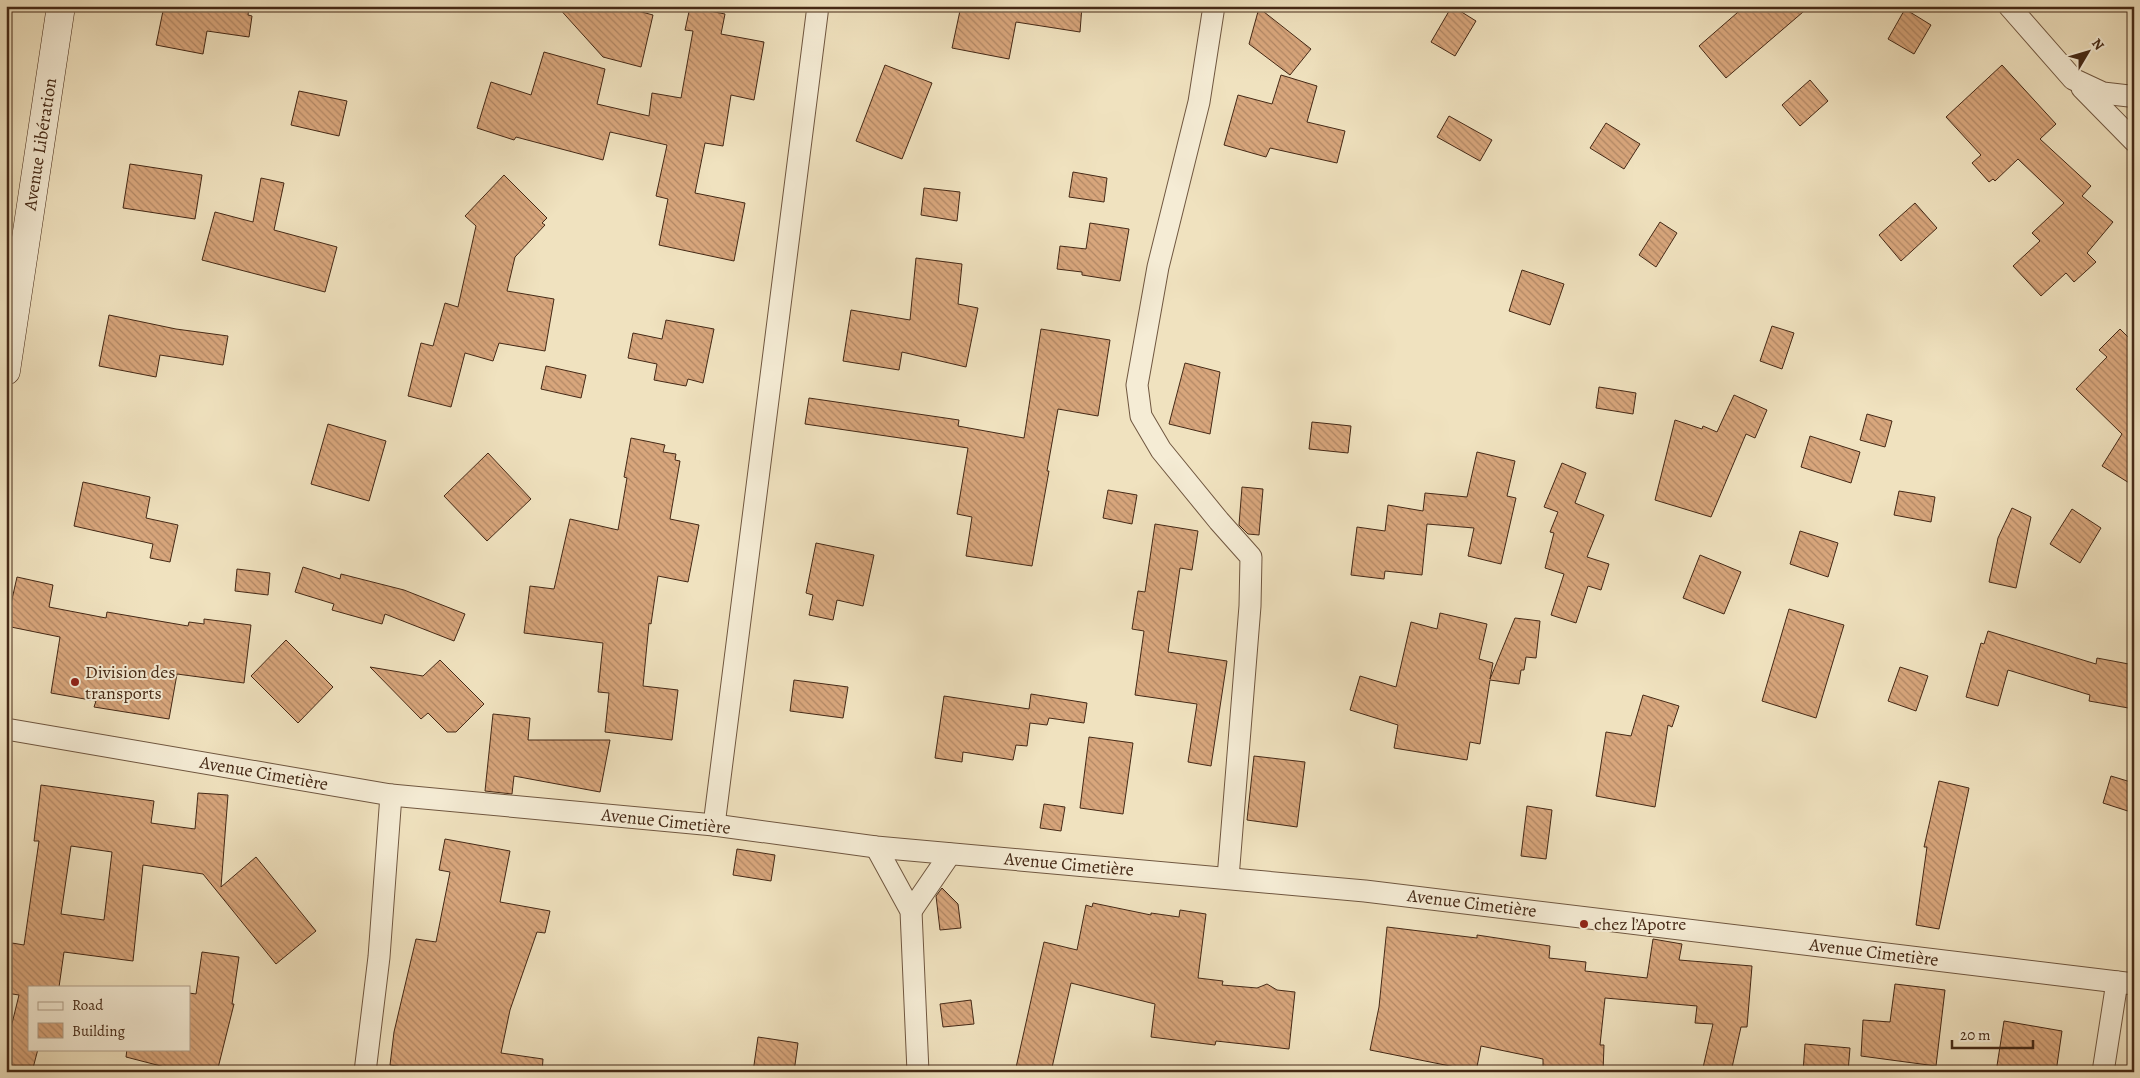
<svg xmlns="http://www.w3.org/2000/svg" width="2140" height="1078" viewBox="0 0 2140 1078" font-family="Alegreya,serif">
  <defs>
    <pattern id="building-back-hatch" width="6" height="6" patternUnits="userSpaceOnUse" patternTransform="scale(1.25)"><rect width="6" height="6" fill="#d8a67c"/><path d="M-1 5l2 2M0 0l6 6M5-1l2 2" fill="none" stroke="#b18765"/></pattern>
  </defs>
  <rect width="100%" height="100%" fill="#f0e2bf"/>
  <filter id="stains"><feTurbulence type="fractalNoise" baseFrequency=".004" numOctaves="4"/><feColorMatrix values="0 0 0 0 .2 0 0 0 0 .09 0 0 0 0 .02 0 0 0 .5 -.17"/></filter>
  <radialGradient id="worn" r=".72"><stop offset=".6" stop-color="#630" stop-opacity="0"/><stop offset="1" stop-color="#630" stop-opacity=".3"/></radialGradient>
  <g fill="url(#building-back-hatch)" stroke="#452916" fill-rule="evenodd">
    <path d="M164,6H249L248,15L252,16L249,37L207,31L203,54L156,45Z"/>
    <path d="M557,6H619L653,15L641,67L603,57Z"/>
    <path d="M961,6H1082L1080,32L1016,22L1009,59L952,48Z"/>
    <path d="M1452,6L1476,21L1455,56L1431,42Z"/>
    <path d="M1745,6H1810L1726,78L1699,46Z"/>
    <path d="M690,7L725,14L721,34L764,42L754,100L731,95L723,146L705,143L695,193L745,203L734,261L659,245L668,199L656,196L667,145L610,132L603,160L516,137L514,140L477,128L491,82L531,95L544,52L605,69L597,104L649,116L652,93L681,98L693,31L685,30Z"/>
    <path d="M1259,8L1311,49L1290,75L1249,44Z"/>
    <path d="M1905,9L1931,25L1914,54L1888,39Z"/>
    <path d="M885,65L932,83L902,159L856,141Z"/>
    <path d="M2002,65L2056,124L2040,139L2091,186L2082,196L2113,222L2087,253L2096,262L2074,282L2066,273L2041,296L2013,266L2040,241L2032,233L2064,203L2018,159L1995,181L1993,179L1989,182L1972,163L1981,155L1946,117Z"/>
    <path d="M1281,75L1317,86L1307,122L1345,131L1337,163L1270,148L1266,157L1224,145L1238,95L1272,104Z"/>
    <path d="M1810,80L1828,101L1800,126L1782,105Z"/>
    <path d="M299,91L347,101L339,136L291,125Z"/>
    <path d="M1449,116L1492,140L1480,161L1437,137Z"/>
    <path d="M1606,123L1640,144L1624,169L1590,148Z"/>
    <path d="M130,164L202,175L195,219L123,208Z"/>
    <path d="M1073,172L1107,178L1104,202L1069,197Z"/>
    <path d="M504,175L547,218L542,223L545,225L515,257L507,291L554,299L545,351L499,343L493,361L465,353L451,407L408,396L421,343L433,346L445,303L458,307L476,226L465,216Z"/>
    <path d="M261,178L284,183L274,230L337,247L325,292L202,260L215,212L253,222Z"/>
    <path d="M924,188L960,192L957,221L921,215Z"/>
    <path d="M1915,203L1937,228L1901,261L1879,235Z"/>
    <path d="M1660,222L1677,233L1656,267L1639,255Z"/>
    <path d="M1090,223L1129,229L1120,281L1082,275V272L1057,269L1060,246L1086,249Z"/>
    <path d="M916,258L962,264L958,304L978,308L966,367L902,352L899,370L843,361L851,310L910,320Z"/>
    <path d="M1522,270L1564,284L1550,325L1509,311Z"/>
    <path d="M109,315L176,329L228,336L223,365L160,355L156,377L99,366Z"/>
    <path d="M666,320L714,329L703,383L688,379L686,386L654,380L657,364L628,358L633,333L662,339Z"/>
    <path d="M1772,326L1794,333L1782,369L1760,361Z"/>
    <path d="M1041,329L1110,340L1098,416L1058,409L1047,471H1049L1032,566L966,556L972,517L957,514L968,448L805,424L809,398L959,420L958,426L1024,438Z"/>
    <path d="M2120,329L2134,343V486L2102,466L2122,434L2076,389L2107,357L2099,350Z"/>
    <path d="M1185,363L1220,372L1210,434L1169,424Z"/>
    <path d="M546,366L586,375L581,398L541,389Z"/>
    <path d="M1599,387L1636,393L1633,414L1596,408Z"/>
    <path d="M1734,395L1767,410L1755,438L1746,434L1711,517L1655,500L1675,420L1702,429L1703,426L1717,432Z"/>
    <path d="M1867,414L1892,421L1885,447L1860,440Z"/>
    <path d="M1312,422L1351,426L1348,453L1309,449Z"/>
    <path d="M328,424L386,441L369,501L311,484Z"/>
    <path d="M1810,436L1860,452L1851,483L1801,467Z"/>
    <path d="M631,438L665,445L663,452L676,454L675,460L680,461L670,519L699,525L688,582L658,576L651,624L649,623L643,686L678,690L672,740L605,732L609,693L598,692L603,643L524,633L530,586L554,589L570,519L618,530L627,478L624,477Z"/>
    <path d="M1477,452L1515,461L1507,496L1516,498L1501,564L1468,556L1474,528L1427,524L1422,575L1385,571L1384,579L1351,575L1357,527L1385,531L1388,505L1423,511L1425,493L1467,497Z"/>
    <path d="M488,453L531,499L487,541L444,496Z"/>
    <path d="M1562,463L1586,473L1575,503L1604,515L1587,557L1609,564L1601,590L1588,586L1576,623L1551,615L1564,574L1545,568L1554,533L1550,532L1558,512L1544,507Z"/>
    <path d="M83,482L150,497L146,518L178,525L170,562L150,558L153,544L74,526Z"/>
    <path d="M1242,487L1263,489L1259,535L1248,534L1239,525Z"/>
    <path d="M1108,490L1137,495L1132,524L1103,518Z"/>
    <path d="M1899,491L1935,497L1931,522L1894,515Z"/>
    <path d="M2012,508L2031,517L2016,588L1989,582L1998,538Z"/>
    <path d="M2072,509L2101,528L2080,563L2050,544Z"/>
    <path d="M1155,524L1198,531L1192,570L1180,568L1168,652L1227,661L1211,766L1188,762L1197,704L1135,695L1144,631L1132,629L1138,591L1145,592Z"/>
    <path d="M1800,531L1838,543L1828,577L1790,564Z"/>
    <path d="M816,543L874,555L863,606L837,600L833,620L809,615L813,595L806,593Z"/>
    <path d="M1700,555L1741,572L1724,614L1683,598Z"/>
    <path d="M303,567L340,579L341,574L404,590L465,614L454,641L385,614L382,624L332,610L334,604L295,592Z"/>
    <path d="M237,569L270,573L268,595L235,591Z"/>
    <path d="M17,577L53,585L49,607L106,618L107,612L188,626L189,622L204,624V619L251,625L244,683L177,674L169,719L94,707L96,701L51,693L60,637L6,626Z"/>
    <path d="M1789,609L1844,625L1816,718L1762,701Z"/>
    <path d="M1440,613L1487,624L1479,659L1493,663L1490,679L1515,618L1540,621L1536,658L1526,657L1524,670H1521L1519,684L1490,680L1480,744L1470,742L1467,760L1394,748L1398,725L1350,710L1360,676L1396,687L1411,622L1437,629Z"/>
    <path d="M1988,631L2096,664L2097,658L2134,665V709L2089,701L2090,695L2008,670L1998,706L1966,697L1981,643L1984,644Z"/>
    <path d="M286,640L333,687L298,723L251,676Z"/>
    <path d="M440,660L484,704L456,732H447L428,713L421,719L370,667L423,676Z"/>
    <path d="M1900,667L1928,676L1916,711L1888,701Z"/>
    <path d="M794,680L848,687L843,718L790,711Z"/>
    <path d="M1031,694L1087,703L1084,723L1049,718L1047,725L1030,723L1027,746L1016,745L1013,760L963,752L962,762L935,758L944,696L1029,709Z"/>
    <path d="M1643,695L1679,706L1672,727L1668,725L1655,807L1596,796L1606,732L1631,736Z"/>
    <path d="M493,714L530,718L528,740H610L600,792L514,776L512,794L485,791Z"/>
    <path d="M1089,737L1133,743L1123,814L1080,808Z"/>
    <path d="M1254,756L1305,762L1297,827L1247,820Z"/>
    <path d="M2111,776L2134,783V813L2103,803Z"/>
    <path d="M1939,781L1969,788L1939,929L1916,925L1927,847H1924Z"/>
    <path d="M41,785L154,801L151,823L195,829L198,793L228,795L221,887L256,857L316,931L276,964L203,874L143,865L133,961L64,952L59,987H29V1049H38L32,1072L6,1068V1048L19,995L6,993V986L12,943L24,945L39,841H34ZM71,846L112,852L104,920L61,914Z"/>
    <path d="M1044,804L1065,807L1061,831L1040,828Z"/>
    <path d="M1527,806L1552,810L1546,859L1521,856Z"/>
    <path d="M445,839L510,851L500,902L550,911L545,933L537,932L510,1010L501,1053L543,1059L542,1072H435L390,1065L394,1032L416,939L436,942L450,872L439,870Z"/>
    <path d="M737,849L775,855L771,881L733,875Z"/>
    <path d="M942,888L958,904L961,928L940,930L936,896Z"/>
    <path d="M1093,903L1151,915V913L1179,917L1180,910L1206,914L1198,978L1223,981L1222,985L1257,988L1267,984L1277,990L1295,992L1289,1049L1216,1041L1215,1045L1151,1037L1155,1004L1071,983L1051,1072H1015L1044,942L1077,950L1086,905L1092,907Z"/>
    <path d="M1387,927L1477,938V935L1550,946L1549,958L1586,962L1585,971L1647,978L1653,939L1682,944L1679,960L1752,966L1747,1027H1741L1731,1072H1702L1713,1024L1695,1023L1697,1006L1605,998L1600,1045H1604L1603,1072H1543V1059L1481,1046L1476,1072H1454L1455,1067L1370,1050L1379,1007Z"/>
    <path d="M202,952L239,957L232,1004H234L217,1072H184L126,1057L127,1049H189V993L196,994Z"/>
    <path d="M1895,984L1945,990L1936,1066L1861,1056L1863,1020L1890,1022Z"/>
    <path d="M971,1000L974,1024L943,1027L940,1004Z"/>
    <path d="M2004,1021L2062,1031L2056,1072H1996Z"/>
    <path d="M758,1037L798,1043L794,1072H753Z"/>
    <path d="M1805,1044L1850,1048L1848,1072H1803Z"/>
  </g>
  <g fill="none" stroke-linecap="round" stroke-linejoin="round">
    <defs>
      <g id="street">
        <path d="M1214,6L1199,102L1158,267L1137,385L1141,416L1161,450L1219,521L1251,557L1250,606L1228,878"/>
        <path d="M2009,6L2073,79L2103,93L2129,96L2134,94"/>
        <path d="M2082,88L2134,141"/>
        <path d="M6,729L391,795L714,825L876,847L1365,891L2134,984"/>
        <path d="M714,825L818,6"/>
        <path d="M876,847L911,911L918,1072"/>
        <path d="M911,911L950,854"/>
        <path d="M365,1072L379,957L391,795"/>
        <path d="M2103,1072L2117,982"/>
      </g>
      <path id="secondary" d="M6,371L61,6"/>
    </defs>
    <use href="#street" stroke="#705740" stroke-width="23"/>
    <use href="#secondary" stroke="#452916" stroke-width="29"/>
    <use href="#street" stroke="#f5ecd5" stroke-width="21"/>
    <use href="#secondary" stroke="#f5ecd5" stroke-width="28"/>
  </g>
  <g fill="#8f2418" stroke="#f5ecd5" stroke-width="2">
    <circle cx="75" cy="682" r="5"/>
    <circle cx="1584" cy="924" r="5"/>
  </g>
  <g text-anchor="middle" stroke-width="4" stroke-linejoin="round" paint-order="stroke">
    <g font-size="18" fill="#452916" stroke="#f5ecd5">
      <text transform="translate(40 144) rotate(-81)" y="6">Avenue Libération</text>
      <text transform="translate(264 773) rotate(10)" y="6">Avenue Cimetière</text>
      <text transform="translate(666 821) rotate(6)" y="6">Avenue Cimetière</text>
      <text transform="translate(1069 864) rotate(5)" y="6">Avenue Cimetière</text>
      <text transform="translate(1472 903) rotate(7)" y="6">Avenue Cimetière</text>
      <text transform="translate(1874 952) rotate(7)" y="6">Avenue Cimetière</text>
    </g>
    <g font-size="18" fill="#452916" stroke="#f5ecd5" text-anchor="start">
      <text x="85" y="678">Division des<tspan x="85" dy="21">transports</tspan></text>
      <text x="1594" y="930">chez l’Apotre</text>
    </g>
  </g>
  <rect width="2140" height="1078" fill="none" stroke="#f0e2bf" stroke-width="25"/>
  <rect x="8" y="8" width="2125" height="1063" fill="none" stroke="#452916" stroke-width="2.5"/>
  <rect x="12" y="12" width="2115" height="1053" fill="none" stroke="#452916"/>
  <rect x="28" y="986" width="162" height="65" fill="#f5ecd5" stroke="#af9e89"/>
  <rect x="38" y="1002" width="25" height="8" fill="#f5ecd5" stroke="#af9e89"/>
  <text x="72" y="1010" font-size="15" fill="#452916">Road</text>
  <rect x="38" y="1023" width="25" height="15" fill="url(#building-back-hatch)" stroke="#af9e89"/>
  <text x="72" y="1036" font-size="15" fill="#452916">Building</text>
  <g transform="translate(2088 52) rotate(52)" stroke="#f5ecd5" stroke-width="4" paint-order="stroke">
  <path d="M0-4L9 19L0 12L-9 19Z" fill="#452916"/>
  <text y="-8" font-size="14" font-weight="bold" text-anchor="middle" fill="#452916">N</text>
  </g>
  <path d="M1952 1040v8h81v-8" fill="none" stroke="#452916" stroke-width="2.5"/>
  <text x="1960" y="1040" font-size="15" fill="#452916" stroke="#f5ecd5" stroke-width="4" paint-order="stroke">20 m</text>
  <rect width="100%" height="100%" filter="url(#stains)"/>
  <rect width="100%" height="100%" fill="url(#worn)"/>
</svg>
